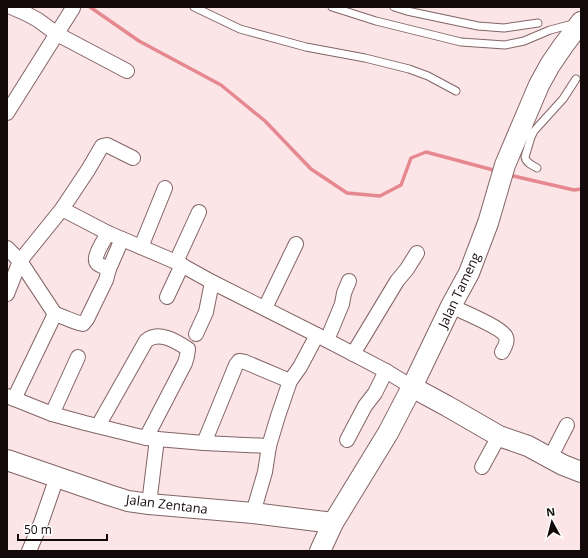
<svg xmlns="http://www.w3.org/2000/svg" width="588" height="558" viewBox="0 0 588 558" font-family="'Open Sans',sans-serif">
  <rect width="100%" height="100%" fill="#fbe5e6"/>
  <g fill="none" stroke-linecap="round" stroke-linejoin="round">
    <g stroke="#e58890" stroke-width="3.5">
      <path d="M90,7L139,41L221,85L265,121L311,169L347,193L380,196L401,185L411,158L426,152L497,171"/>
      <path d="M509,175L574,190L581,189"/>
    </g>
    <defs>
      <g id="lane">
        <path d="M194,7L240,29L306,47L365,58L409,69L428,76L456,91"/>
        <path d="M332,7L376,21L461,42L505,45L524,41L550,30L573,24"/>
        <path d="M394,7L407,11L478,26L504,28L538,23"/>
        <path d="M519,132L531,137L534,131L563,99L576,79"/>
        <path d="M531,137L525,157C526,163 532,165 537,168"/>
      </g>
      <g id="street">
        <path d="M11,7L27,14L38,20L57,34L127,71"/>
        <path d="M7,113L73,8"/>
        <path d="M62,209L108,233L176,262L212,282L317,335L386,371L412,387"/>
        <path d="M108,233C105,239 92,257 97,263C100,266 106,267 109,269"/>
        <path d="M141,247L165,188"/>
        <path d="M7,248L20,261L55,314"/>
        <path d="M176,262L199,212"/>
        <path d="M7,294L20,261L62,209L88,170L102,146L107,145L133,158"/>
        <path d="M167,297L182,265"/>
        <path d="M451,306C461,311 503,328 506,337C508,342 504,348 502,352"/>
        <path d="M265,308L296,244"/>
        <path d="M196,334L206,312L212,282"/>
        <path d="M327,340L342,304L344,293L349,281"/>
        <path d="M353,354L397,281L407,269L417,253"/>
        <path d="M7,396L52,414L85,423L146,438L204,443L269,446L278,416L290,381L300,367L317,335"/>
        <path d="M14,399L53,318L55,314C65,317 73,322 83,324L87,319L106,280L109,269L122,239"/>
        <path d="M52,414L78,357"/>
        <path d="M98,426L146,341C158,330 176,341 188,349L187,356L185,363L146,438"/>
        <path d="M347,440L365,406L375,393L386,371"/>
        <path d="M204,443L236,365L239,361L245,362L290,381"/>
        <path d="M550,458L567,425"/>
        <path d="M482,467L499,436"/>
        <path d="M149,504L157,439"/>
        <path d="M253,513L265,472L269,446"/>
        <path d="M29,551L41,523L57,477"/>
      </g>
      <g id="secondary">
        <path d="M412,387L447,406L499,436L528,446L563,465L581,472"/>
        <path d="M7,460L109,495L128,501L149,504L253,513L333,523"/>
        <path d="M320,551L333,523L388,433L412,387L451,306L469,273L488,223L505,165L539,85L550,65L563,46L581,22"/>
      </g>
    </defs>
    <use href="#lane" stroke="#836465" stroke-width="9"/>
    <use href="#street" stroke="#836465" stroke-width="16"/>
    <use href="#secondary" stroke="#836465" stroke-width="22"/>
    <use href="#lane" stroke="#fff" stroke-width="7"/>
    <use href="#street" stroke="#fff" stroke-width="14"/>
    <use href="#secondary" stroke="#fff" stroke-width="20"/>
  </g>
  <g text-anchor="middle" stroke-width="3" stroke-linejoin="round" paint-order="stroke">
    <g font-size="13" fill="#14090a" stroke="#fff">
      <text transform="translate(459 290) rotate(-65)" y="5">Jalan Tameng</text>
      <text transform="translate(167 504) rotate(7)" y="5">Jalan Zentana</text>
    </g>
  </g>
  <rect width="588" height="558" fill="none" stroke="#14090a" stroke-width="16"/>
  <g transform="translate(552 522) rotate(353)" stroke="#ffffff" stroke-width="3" paint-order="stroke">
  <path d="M0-3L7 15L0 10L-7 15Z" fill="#14090a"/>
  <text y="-6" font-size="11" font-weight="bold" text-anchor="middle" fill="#14090a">N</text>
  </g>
  <path d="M18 534v6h89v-6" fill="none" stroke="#14090a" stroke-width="2"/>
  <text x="24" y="534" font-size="12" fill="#14090a" stroke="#ffffff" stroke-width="3" paint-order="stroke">50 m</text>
</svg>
